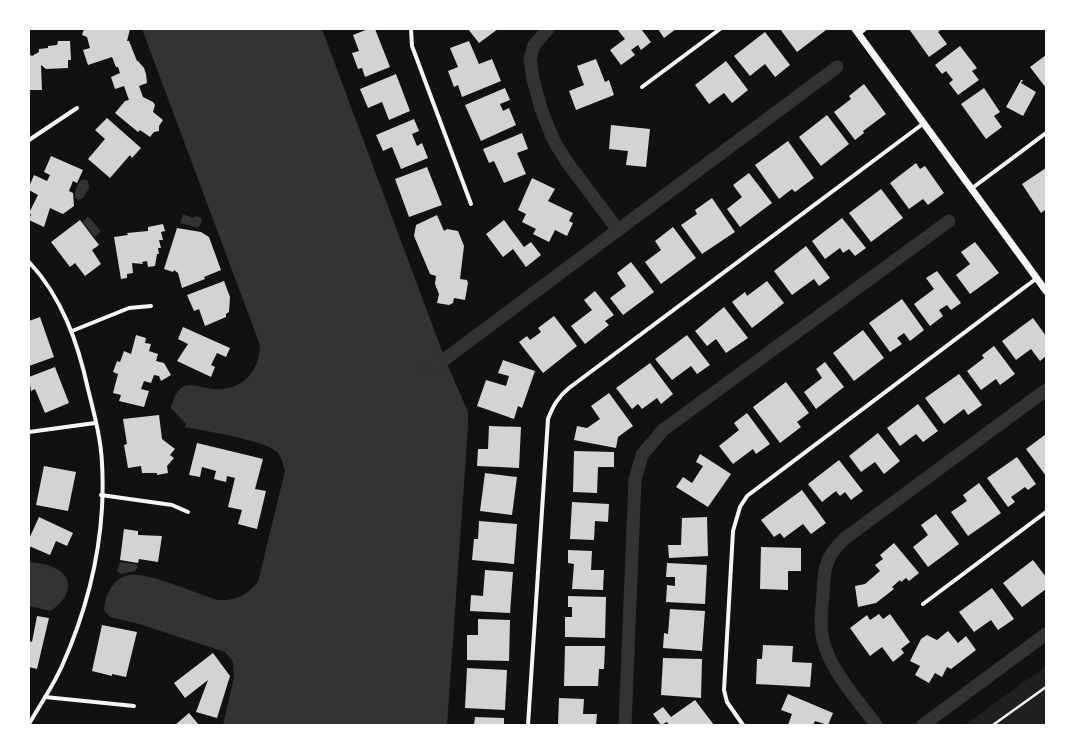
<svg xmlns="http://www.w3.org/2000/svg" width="1075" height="754" viewBox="0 0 1075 754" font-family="'PT Sans',sans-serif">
  <rect width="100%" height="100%" fill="#111"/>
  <path fill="#202020" d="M1046,666V725H964Z"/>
  <g fill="#333">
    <path d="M142,29H322L445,359L468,412V427L447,725H223L234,677L233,662L225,652L139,624L110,617L104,610C105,595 113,578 129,575C148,572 196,593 217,600C235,601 246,596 258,582L285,471C283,464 282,458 278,453C266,440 204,431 185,427L186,424L171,408C181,369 199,392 222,389C246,387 260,368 260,345Z"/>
    <path d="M83,179L88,181L89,188L83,198L79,200L75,198C74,192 78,181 83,179Z"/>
    <path d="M183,214L193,218L196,216L201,218L202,222L198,228L180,223Z"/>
    <path d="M88,217L90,218L101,232L95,237L83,223L84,221Z"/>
    <path d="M29,562C38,563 48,564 57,569C78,581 66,602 50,611L29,606Z"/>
    <path d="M120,562L136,564L138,567L135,571L121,574L117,571Z"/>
  </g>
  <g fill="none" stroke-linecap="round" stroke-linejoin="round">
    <g stroke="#333" stroke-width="13">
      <path d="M548,29L534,45L530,59L533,79L541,109L554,141L567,162L618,230"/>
      <path d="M430,368L445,359L837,67"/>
      <path d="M625,725L635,480L642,455L663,430L949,221"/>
      <path d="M876,725C857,699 831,672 823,640C819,625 822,608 823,594C824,569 825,557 844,539L1046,390"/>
      <path d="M923,725L1046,634"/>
    </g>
  </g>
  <g fill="#d3d3d3">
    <path d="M84,29H130L127,41H129L137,61H138L144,68L146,74L147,83L139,86L143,97L153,102L155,105L153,112L163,120L159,126V131L154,132L150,137L140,130L138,132L115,113L125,101L129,100L124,86L115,89L111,77L120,73L118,67H116L112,57L88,65L83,50L90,48L87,37L82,35Z"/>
    <path d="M368,29H375L390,67L365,77L362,68L358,69L352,53L359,51L353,35Z"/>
    <path d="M468,29H498L479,43Z"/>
    <path d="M617,29H641L651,42L641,50L638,45L631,50L635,55L621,65L610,50L625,39Z"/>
    <path d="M658,29H676L664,38Z"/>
    <path d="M780,29H825L826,30L797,52Z"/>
    <path d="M909,29H942L938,32L947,44L929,57Z"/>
    <path d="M765,32L790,65L775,77L765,64L750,76L734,56Z"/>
    <path d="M58,41H70L71,60H68V68L46,69L41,65L42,90H29V54L32,56L39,52V49L48,48V46L57,45Z"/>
    <path d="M469,41L479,64L492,59L501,81L462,97L458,85L454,87L448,71L458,67L450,48Z"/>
    <path d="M960,46L977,68L972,71L979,80L958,95L949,83L953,80L946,71L942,74L935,65Z"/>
    <path d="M1046,55V88L1030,67Z"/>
    <path d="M596,59L605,82L609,80L614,95L576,110L569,91L584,85L577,66Z"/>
    <path d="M726,61L748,90L732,103L724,93L709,104L695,85Z"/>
    <path d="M396,74L410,111L389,120L382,102L368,108L360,89Z"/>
    <path d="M1021,80H1023L1021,83L1036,92L1023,116L1006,107Z"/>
    <path d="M864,84L886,114L863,131L864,133L855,140L834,112L851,99L849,96Z"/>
    <path d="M505,88L510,100L500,104L503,111L509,108L516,125L481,141L465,105Z"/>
    <path d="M984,88L1000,112L994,116L1002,127L986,139L961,104Z"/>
    <path d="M827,115L849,144L821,166L799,137Z"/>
    <path d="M107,118L141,148L132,158L130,155L110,178L88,159L105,139L95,130Z"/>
    <path d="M414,119L419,131L412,134L417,146L422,143L428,158L401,169L392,147L383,151L376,135Z"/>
    <path d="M611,125L650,129L646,167L626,165L628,151L609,149Z"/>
    <path d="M522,133L528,149L517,153L526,174L504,183L494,161L489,163L483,149Z"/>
    <path d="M788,141L814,178L795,192L792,189L779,199L755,165Z"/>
    <path d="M51,156L83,170L77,183L73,181L69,191L73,193L74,206L63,214L50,208L44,227L29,220L31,214L29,213L38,195L29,190V187L34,175L47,181L50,175L44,172Z"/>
    <path d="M916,163L920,169L925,166L944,193L928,205L923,199L909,209L890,183Z"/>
    <path d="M427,167L442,205L409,217L395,179Z"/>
    <path d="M1046,168V209L1041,213L1022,184Z"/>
    <path d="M749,173L772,203L740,227L727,209L742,197L733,185Z"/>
    <path d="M532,178L555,189L548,201L573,213L569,221L573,223L567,236L555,230L549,242L533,234L536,229L522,222L526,214L518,210Z"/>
    <path d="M881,189L903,218L871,242L849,213Z"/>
    <path d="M712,198L735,232L702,254L681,225L697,214L695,210Z"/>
    <path d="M437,215L444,231L447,229L458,231L464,246L460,279L467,280L468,283L465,300L454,298L453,303L449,305L437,303L439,294L435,284L436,276L430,274L414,236L416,225Z"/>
    <path d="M842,218L866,248L855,256L849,249L843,253L840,248L825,259L812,241Z"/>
    <path d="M80,220L99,245L92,250L101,264L85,276L75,263L70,267L51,242Z"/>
    <path d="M504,220L524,247L531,242L541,255L526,267L513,249L503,257L486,234Z"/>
    <path d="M163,224L165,231L161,232L163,240H159L161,248H158L159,254H157L155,266L148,267L147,261L142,262L143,264L132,263L133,273L127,274V278L121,279L114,237L128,235L127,233L148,231V227Z"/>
    <path d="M673,227L696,258L661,284L645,262L661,250L655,241Z"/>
    <path d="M177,228L201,232L209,237L221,270L204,277L205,279L182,288L178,273L174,270L173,272L164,269Z"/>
    <path d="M975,242L999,273L970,294L956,275L970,264L961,252Z"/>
    <path d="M806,246L830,278L819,286L814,279L792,295L774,271Z"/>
    <path d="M631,262L654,292L623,315L610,298L626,286L617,273Z"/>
    <path d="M937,271L961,303L951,310L947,305L939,310L943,316L930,326L914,304L934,289L926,278Z"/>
    <path d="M224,281L230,297L229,312L226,314V317L205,326L199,309L194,311L187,295Z"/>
    <path d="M767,281L784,303L752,328L732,302L745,292L747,296Z"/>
    <path d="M595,291L614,315L605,321L609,325L585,344L571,326L592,310L584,300Z"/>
    <path d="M902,299L924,330L910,341L904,333L897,338L902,344L890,352L869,323Z"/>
    <path d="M724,307L748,338L726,353L716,339L707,346L695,331Z"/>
    <path d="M554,316L577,346L543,373L519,342L527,336L530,340L541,332L538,328Z"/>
    <path d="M40,317L54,357L29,366V321Z"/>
    <path d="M1033,318L1046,336V356L1040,361L1031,349L1016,360L1002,341Z"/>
    <path d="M183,327L230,348L226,357L217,353L211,365L215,367L211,377L177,361L188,344L178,339Z"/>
    <path d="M863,330L884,358L854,381L833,353Z"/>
    <path d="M136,335L146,338L145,343L151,344L149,351L158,354L156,361L164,363L171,375L161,381L159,376L154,375L151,383L144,381L141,389L149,391L144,407L119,401L121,395L113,393L118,374L113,372L117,361L120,362L124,351L131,354Z"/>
    <path d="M687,335L710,365L697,374L691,366L672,380L655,359Z"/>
    <path d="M994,346L1015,374L1000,385L996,379L981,390L967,371L984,358L982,355Z"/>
    <path d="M503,360L535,371L522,408L518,406L514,419L477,406L486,380L506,386L509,376L498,373Z"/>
    <path d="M825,362L844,387L816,409L804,392L822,378L816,369Z"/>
    <path d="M650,363L673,394L661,404L657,398L642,409L638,404L632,409L616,388Z"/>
    <path d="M55,367L69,403L45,413L35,389L31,391L29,377Z"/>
    <path d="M959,374L982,405L968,415L964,409L944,424L925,398Z"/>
    <path d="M786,382L809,413L797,422L801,427L780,443L753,407Z"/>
    <path d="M609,393L633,426L618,437L616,448L574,440L577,426L587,428L600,419L591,406Z"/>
    <path d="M918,404L938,431L923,442L916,434L900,446L887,428Z"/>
    <path d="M747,413L770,444L756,454L753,449L733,464L719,446L739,430L734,423Z"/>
    <path d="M159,415L162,439L175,449L170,455L174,458L167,466L168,473L157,475V473H142L141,466L128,468L124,445L127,444L123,419Z"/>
    <path d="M489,426L521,427L519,468L477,466L478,449H488Z"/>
    <path d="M878,433L900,461L884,474L875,462L861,472L849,456Z"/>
    <path d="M1046,434V476L1026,449Z"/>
    <path d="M197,443L263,459L255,489L266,491L257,529L238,524L242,510L228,507L235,478L227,476L226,482L214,479L216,471L202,467L200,477L189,475Z"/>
    <path d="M574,451L614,452V467H598L597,493L573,492Z"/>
    <path d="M700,454L731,474L708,507L676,487L683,477L692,483L703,466L696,462Z"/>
    <path d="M1017,457L1036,484L1028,490L1025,487L1011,497L1015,502L1008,507L987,478Z"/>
    <path d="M839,460L863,491L851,500L845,492L840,496L836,491L822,502L808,484Z"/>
    <path d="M44,466L76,472L68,511L36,505Z"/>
    <path d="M485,473L517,477L512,515L480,511Z"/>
    <path d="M979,483L1001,513L968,536L951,512L967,501L963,495Z"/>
    <path d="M802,490L826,523L811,534L803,524L784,538L780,533L774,537L761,520Z"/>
    <path d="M572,502L609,504L608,522L595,521L594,540L570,539Z"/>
    <path d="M936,514L959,544L928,567L913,547L928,535L921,525Z"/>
    <path d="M39,517L73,533L67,546L56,541L50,555L29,546V539Z"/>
    <path d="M707,517L708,556L669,558L668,545H681L682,518Z"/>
    <path d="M479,521L517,524L514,564L472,560L474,539H478Z"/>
    <path d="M124,529L138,531V535L162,536L158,562L139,559L138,563L120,560Z"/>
    <path d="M894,543L919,573L909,581L906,578L901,582L900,580L892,587L894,589L876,603L858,607L855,586L865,584L880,571L875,565L883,559L880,555Z"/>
    <path d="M761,547L801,548V571H788V590L760,589Z"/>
    <path d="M568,550L592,551L591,570H604L603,590L572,589L574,564L568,563Z"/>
    <path d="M1033,560L1046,577V589L1022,607L1003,583Z"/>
    <path d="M667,563L707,565L705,604L666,602L667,585L675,586V577H666Z"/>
    <path d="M485,570L513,572L510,613L470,611L471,595L483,596Z"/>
    <path d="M992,588L1014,619L998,630L991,620L974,632L959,612Z"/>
    <path d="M568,596L606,597L605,638L565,637V617H572V607H568Z"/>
    <path d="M670,609L705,611L702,651L663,648L664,633L668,634Z"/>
    <path d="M879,614L883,619L890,614L910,642L901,649L904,653L893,662L882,647L870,656L850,628L867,615L870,620Z"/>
    <path d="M37,616L49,618L37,669L29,667V641L32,642Z"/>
    <path d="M478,619L510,620L509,661L467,660V635H478Z"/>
    <path d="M102,625L137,632L126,677L112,674V676L92,671Z"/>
    <path d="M948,631L958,643L966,636L976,650L951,669L947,667L942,677L935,673L929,683L915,675L920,666L910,661L921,639L927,635L937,640Z"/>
    <path d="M763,645L793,646L792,662L812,663L810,687L756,684L757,659H762Z"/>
    <path d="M565,646H605L604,669H599L598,686H564Z"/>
    <path d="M213,653L230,676L217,718L196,712L208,680L185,698L174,683Z"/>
    <path d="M663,658L702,659L701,698L661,695Z"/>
    <path d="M467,668L507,670L505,710L465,708Z"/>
    <path d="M788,694L833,713L828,725L815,721L813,725H788L792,714L781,710Z"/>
    <path d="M559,698L584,699L583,714H597L596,725H558Z"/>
    <path d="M695,700L714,725H669L667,722L661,725L653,714L663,707L671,717Z"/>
    <path d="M189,713L199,725H175Z"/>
    <path d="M475,717L504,718V725H474Z"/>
  </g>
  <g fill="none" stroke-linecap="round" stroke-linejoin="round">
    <path stroke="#f5f5f5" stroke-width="2.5" d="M993,725L1046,687"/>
    <g stroke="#f5f5f5" stroke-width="4">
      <path d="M411,29L412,46L471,204"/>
      <path d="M859,34L865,29"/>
      <path d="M642,87L720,29"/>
      <path d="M29,140L77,108"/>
      <path d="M971,189L1046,133"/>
      <path d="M29,262C62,297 78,343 88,389C94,413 101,439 102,463C106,533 90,603 62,666C53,686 40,705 29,724"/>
      <path d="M72,331L129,308L151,306"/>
      <path d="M29,432L95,423"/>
      <path d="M101,495L172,505L188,512"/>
      <path d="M923,604L1046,512"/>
      <path d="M45,697L134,706"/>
      <path d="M528,725L548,419C553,406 558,397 569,388L924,123"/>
      <path d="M743,725L727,702L724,690L733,531L740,507L747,496L1037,278"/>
    </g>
    <path stroke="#f5f5f5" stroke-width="7" d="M855,29L1046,291"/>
  </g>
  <rect width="1075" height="754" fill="none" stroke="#ffffff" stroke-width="60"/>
</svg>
